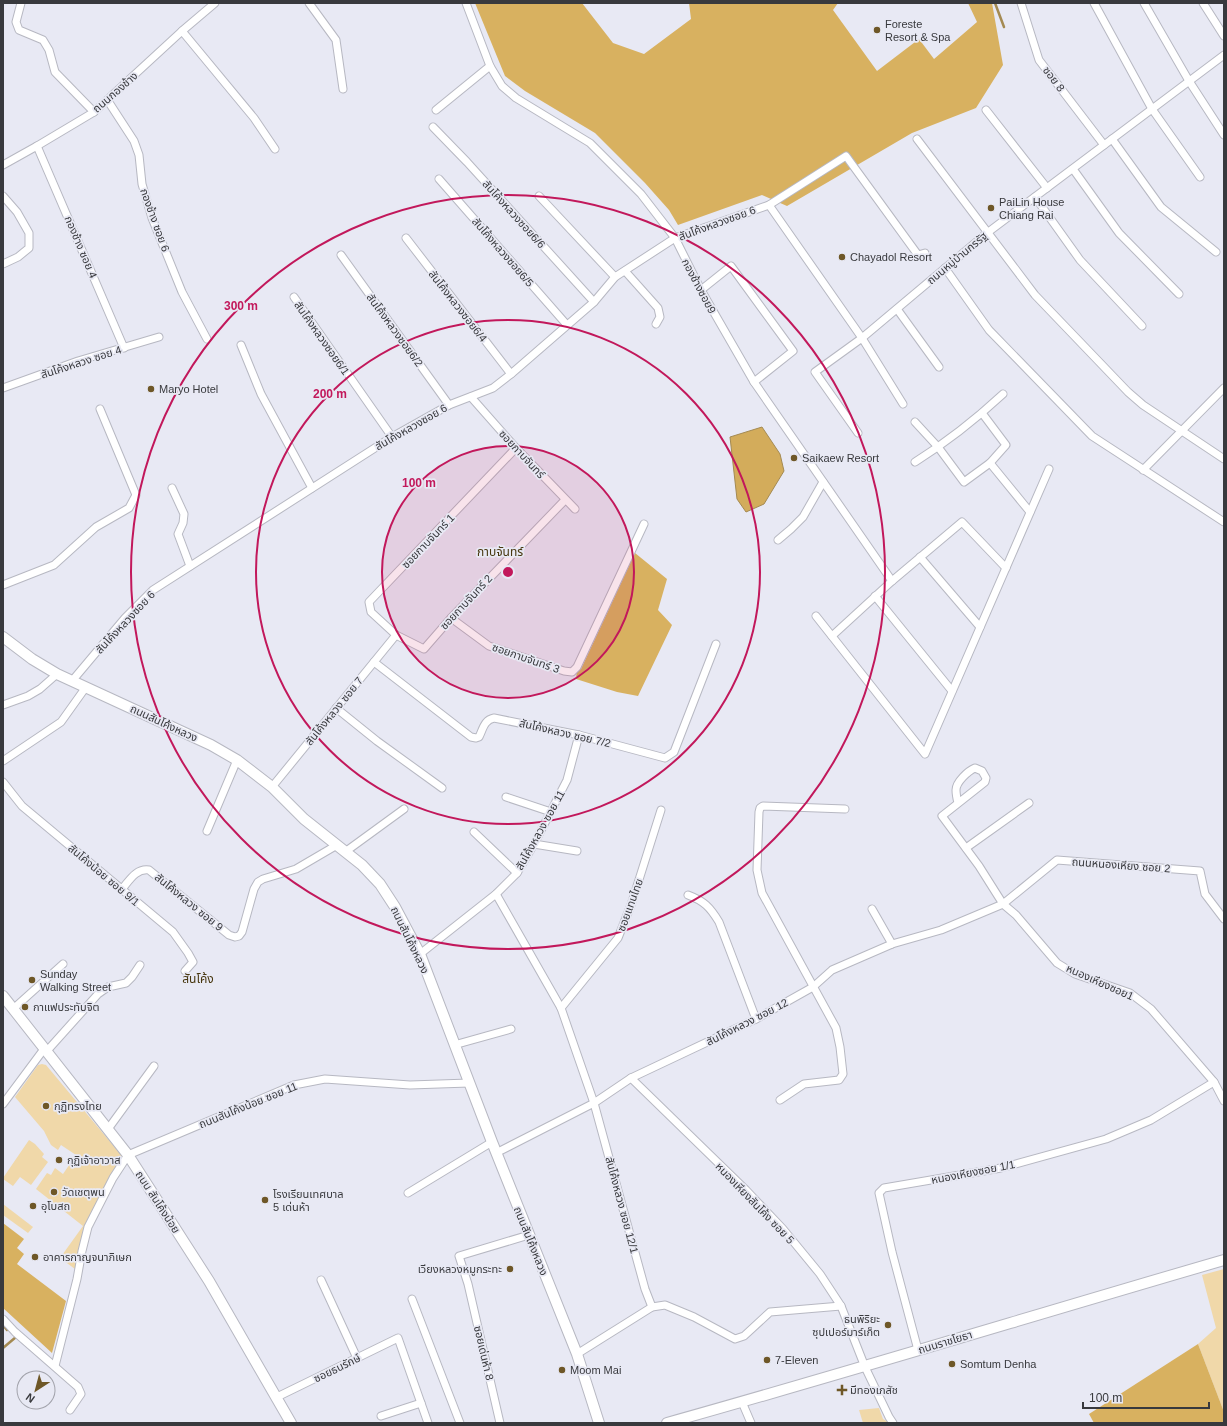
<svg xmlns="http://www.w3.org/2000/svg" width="1227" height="1426" viewBox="0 0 1227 1426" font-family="Helvetica,'Noto Sans Thai',sans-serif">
  <rect width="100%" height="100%" fill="#e8e9f4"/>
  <g fill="#f0d8a9">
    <path d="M42,1064L46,1065L122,1156L86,1227L75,1269L60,1258L83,1226L36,1189L47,1173L51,1175L55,1168L63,1174L76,1155L61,1145L58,1150L51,1145L44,1131L15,1097L38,1065Z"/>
    <path d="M29,1140L35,1144L44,1154L42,1157L48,1162L31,1185L20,1177L13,1186L3,1179V1178Z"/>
    <path d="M3,1204L33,1227L28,1233L3,1215Z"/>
    <path d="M1224,1269V1412L1198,1344L1216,1328L1202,1275Z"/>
    <path d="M879,1408L883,1419L890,1423H863L859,1410Z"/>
  </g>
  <g fill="#d8b160">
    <path d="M475,3H582L613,43L644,54L691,19L689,3H838L833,10L877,71L919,39L934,59L977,22L968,3H992L1003,65L976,108L912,133L787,206L762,195L678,225L669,210L645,183L595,133L525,91L505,76Z"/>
    <path d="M635,553L667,579L658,610L672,625L638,696L617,692L576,679L577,670L581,669Z"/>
    <path d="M3,1223L24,1239L17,1248L24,1254L17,1264L66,1301L52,1353L3,1308Z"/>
    <path d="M1198,1344L1224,1412V1423H1094L1089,1414Z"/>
  </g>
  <path fill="#d3ac5b" stroke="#a48a52" d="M762,427L780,454L784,471L764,504L746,512L737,499L730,437Z"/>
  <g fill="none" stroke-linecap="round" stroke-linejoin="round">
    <g stroke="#a48a52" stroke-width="2.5">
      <path d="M995,3L1004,27"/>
      <path d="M3,1325L7,1330"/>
      <path d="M3,1348L16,1337"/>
    </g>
    <defs>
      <g id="street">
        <path d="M21,3L16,22L19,30L43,40L49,50L55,72L94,112"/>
        <path d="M309,3L336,40L343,89"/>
        <path d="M466,3L490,66L502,86L516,98L590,143L641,194L675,238L701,290L754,382L892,581"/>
        <path d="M1021,3L1039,60L1104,145"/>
        <path d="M1094,3L1152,109L1200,177"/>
        <path d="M1144,3L1189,81L1224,135"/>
        <path d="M1203,3L1224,36"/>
        <path d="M182,31L254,118L275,149"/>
        <path d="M108,101L134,141L139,155L142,184L152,218L182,292L207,339"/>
        <path d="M436,110L490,66"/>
        <path d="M986,110L1047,188"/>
        <path d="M433,127L467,162L594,302"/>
        <path d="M917,139L1035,295L1128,392L1143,405L1224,459"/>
        <path d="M1112,139L1161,207L1216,252"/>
        <path d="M37,146L124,348"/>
        <path d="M3,165L37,146L94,112L182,31L215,3"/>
        <path d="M1073,169L1119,233L1179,294"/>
        <path d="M439,179L567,325"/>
        <path d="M3,196L17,212L29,233V248L18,257L3,264"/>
        <path d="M539,196L615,277"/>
        <path d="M1035,197L1080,260L1142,326"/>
        <path d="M769,205L862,338L987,233L1224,55"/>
        <path d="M406,238L511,374"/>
        <path d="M341,255L449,405"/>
        <path d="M945,268L989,330L1092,436L1224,522"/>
        <path d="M625,271L658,308L660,317L656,324"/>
        <path d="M701,290L731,266L793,351L754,382"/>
        <path d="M294,297L392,437"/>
        <path d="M897,309L939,367"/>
        <path d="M241,345L261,394L312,488"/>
        <path d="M3,388L78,361L159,337"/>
        <path d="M471,397L516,448L575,509"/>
        <path d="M982,413L1006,445L990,463"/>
        <path d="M915,422L938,447L964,482L990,463L1030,512"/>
        <path d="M858,433L815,372L862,338L903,404"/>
        <path d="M516,448L369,602L371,612L396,635L424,649L451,618L565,500"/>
        <path d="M915,462C947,442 976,419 1003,394"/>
        <path d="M1143,470L1224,388"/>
        <path d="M172,488L184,514L183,523L178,534L190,566"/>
        <path d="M778,540L791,529L803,517L823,482"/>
        <path d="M920,557L980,627"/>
        <path d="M3,585L54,565L96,527L129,508L136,495L100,409"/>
        <path d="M875,596L952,691"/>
        <path d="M816,616L925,754L1049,469"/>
        <path d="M451,618L489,646L564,671L572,672L577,667L644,524"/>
        <path d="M832,636L892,581L962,522L1006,568"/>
        <path d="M374,662L471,737L476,738L479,737C483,729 484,720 494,718L579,735L665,758L674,752L716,644"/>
        <path d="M72,681L125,618L153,590L392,437L449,405L493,388L511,374L594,302L615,277L675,238L769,205L846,156L918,255L925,253"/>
        <path d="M3,705L28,696L40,689L57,674"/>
        <path d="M336,708L377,741L442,788"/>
        <path d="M3,761L61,722L86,687"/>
        <path d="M3,782L22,806L173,932L188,953L193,962L185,971"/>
        <path d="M272,787L396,635"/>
        <path d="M506,797L551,812"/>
        <path d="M958,803C957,799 956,794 956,790C956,782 968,771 975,768L982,771L986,778L985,782L942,816L979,866L1003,904L1016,915L1057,963L1075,974L1130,993L1151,1009L1214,1082L1224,1101"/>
        <path d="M207,831L237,760"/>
        <path d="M474,832L517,873"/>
        <path d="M534,844L577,851"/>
        <path d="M966,848L1029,803"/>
        <path d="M345,852L404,809"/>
        <path d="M122,889C129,881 136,868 149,870L229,935L235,937L239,936L242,932L254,889L258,882L263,879L296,869L337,845"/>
        <path d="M496,894L561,1008L594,1103L645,1289L652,1307"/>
        <path d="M688,895C704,901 710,907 719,922L756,1019"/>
        <path d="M872,909L892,944"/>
        <path d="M420,954L496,894L517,873L534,844L567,780L579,735"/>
        <path d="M561,1008L618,938L631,905L661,810"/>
        <path d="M13,1009L63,964"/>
        <path d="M454,1045L511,1029"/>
        <path d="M46,1052L98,994L108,987L126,983L132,977L140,965"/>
        <path d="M631,1078L746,1190L783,1229L820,1274L841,1306L865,1367L889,1417L893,1423"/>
        <path d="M780,1100L804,1084L839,1080L843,1074L840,1047L836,1028L762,893L757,870L759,812L760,808L763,806L845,809"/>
        <path d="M3,1104L44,1049"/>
        <path d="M108,1129L154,1066"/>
        <path d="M496,1153L594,1103L631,1078L756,1019L813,987L832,970L892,944L941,930L1003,904L1057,860L1200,871L1205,894L1224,919"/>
        <path d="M408,1193L492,1142"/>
        <path d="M321,1280L357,1358"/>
        <path d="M412,1299L460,1423"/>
        <path d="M3,1319L15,1332L78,1387L81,1394L70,1410"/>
        <path d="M918,1350L892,1252L879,1193L884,1188L1001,1168L1106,1139L1151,1120L1214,1082"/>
        <path d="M577,1354L652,1307L665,1305L694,1317L735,1339L744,1336L770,1312L841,1306"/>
        <path d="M55,1366L77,1279L82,1251L88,1227L113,1178L128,1155L294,1085L325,1079L410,1085L469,1083"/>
        <path d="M277,1397L398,1338L428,1423"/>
        <path d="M742,1402L751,1423"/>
        <path d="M381,1416L421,1403"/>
        <path d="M500,1423L468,1284L459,1256L529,1235"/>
      </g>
      <g id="secondary">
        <path d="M3,637L32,659L57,674L211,745L237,760L272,787L304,819L362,865L380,884L395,907L420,954L492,1142L577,1354L599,1423"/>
        <path d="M3,996L128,1155L209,1281L291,1423"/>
        <path d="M667,1423C853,1371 1038,1314 1224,1260"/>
      </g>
    </defs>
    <use href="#street" stroke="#b7b8c2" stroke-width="9"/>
    <use href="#secondary" stroke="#b7b8c2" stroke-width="12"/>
    <use href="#street" stroke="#fff" stroke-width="7"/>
    <use href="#secondary" stroke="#fff" stroke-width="10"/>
  </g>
  <circle cx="508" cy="572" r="126" fill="#c2185b" fill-opacity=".12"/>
  <g fill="none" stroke="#c2185b" stroke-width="2">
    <circle cx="508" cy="572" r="126"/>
    <circle cx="508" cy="572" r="252"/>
    <circle cx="508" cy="572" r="377"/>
  </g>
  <g fill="#6e5727" stroke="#e8e9f4" stroke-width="1.5">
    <circle cx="877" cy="30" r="4"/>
    <circle cx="991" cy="208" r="4"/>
    <circle cx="842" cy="257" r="4"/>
    <circle cx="151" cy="389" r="4"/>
    <circle cx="794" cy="458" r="4"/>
    <circle cx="32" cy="980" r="4"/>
    <circle cx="25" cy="1007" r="4"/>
    <circle cx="46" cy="1106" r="4"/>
    <circle cx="59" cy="1160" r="4"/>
    <circle cx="54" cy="1192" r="4"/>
    <circle cx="265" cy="1200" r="4"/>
    <circle cx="33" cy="1206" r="4"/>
    <circle cx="35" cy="1257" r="4"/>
    <circle cx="510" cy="1269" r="4"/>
    <circle cx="888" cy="1325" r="4"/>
    <circle cx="767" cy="1360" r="4"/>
    <circle cx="952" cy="1364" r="4"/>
    <circle cx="562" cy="1370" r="4"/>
    <path d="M840 1384h4v4h4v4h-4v4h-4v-4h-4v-4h4z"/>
  </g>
  <g text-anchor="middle" stroke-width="3.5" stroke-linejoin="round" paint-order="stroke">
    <g font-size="11" fill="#38393d" stroke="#e8e9f4" text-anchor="start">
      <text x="885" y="28">Foreste<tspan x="885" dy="13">Resort &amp; Spa</tspan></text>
      <text x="999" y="206">PaiLin House<tspan x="999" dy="13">Chiang Rai</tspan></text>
      <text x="850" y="261">Chayadol Resort</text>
      <text x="159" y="393">Maryo Hotel</text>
      <text x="802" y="462">Saikaew Resort</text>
      <text x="40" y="978">Sunday<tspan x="40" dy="13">Walking Street</tspan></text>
      <text x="33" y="1011">กาแฟประทับจิต</text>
      <text x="54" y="1110">กุฏิทรงไทย</text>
      <text x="67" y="1164">กุฏิเจ้าอาวาส</text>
      <text x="62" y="1196">วัดเชตุพน</text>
      <text x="273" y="1198">โรงเรียนเทศบาล<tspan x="273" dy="13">5 เด่นห้า</tspan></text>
      <text x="41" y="1210">อุโบสถ</text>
      <text x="43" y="1261">อาคารกาญจนาภิเษก</text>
      <text x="502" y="1273" text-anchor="end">เวียงหลวงหมูกระทะ</text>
      <text x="880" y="1323" text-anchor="end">ธนพิริยะ<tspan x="880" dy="13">ซุปเปอร์มาร์เก็ต</tspan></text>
      <text x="775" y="1364">7-Eleven</text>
      <text x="960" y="1368">Somtum Denha</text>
      <text x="570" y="1374">Moom Mai</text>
      <text x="850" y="1394">มีทองเภสัช</text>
    </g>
    <g font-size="11" fill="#38393d" stroke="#e8e9f4">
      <text transform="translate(1054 79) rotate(53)" y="4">ซอย 8</text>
      <text transform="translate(115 92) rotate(-41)" y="4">ถนนกองช้าง</text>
      <text transform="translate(514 214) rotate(48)" y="4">สันโค้งหลวงซอย6/6</text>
      <text transform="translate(155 220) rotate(70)" y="4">กองช้าง ซอย 6</text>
      <text transform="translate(717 223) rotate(-20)" y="4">สันโค้งหลวงซอย 6</text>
      <text transform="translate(81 247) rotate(67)" y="4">กองช้าง ซอย 4</text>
      <text transform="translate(503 252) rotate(49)" y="4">สันโค้งหลวงซอย6/5</text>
      <text transform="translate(957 258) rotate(-40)" y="4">ถนนหมู่บ้านกรรัฐ</text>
      <text transform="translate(699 286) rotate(62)" y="4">กองช้างซอย9</text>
      <text transform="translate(458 306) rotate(52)" y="4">สันโค้งหลวงซอย6/4</text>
      <text transform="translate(395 330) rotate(54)" y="4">สันโค้งหลวงซอย6/2</text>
      <text transform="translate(322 338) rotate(55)" y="4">สันโค้งหลวงซอย6/1</text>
      <text transform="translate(81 362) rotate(-18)" y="4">สันโค้งหลวง ซอย 4</text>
      <text transform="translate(411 427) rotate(-30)" y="4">สันโค้งหลวงซอย 6</text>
      <text transform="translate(522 454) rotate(47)" y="4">ซอยกาบจันทร์</text>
      <text transform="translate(428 541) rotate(-46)" y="4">ซอยกาบจันทร์ 1</text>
      <text transform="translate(466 602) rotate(-47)" y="4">ซอยกาบจันทร์ 2</text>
      <text transform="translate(125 622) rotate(-47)" y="4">สันโค้งหลวงซอย 6</text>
      <text transform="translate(526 658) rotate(19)" y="4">ซอยกาบจันทร์ 3</text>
      <text transform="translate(334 711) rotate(-51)" y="4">สันโค้งหลวง ซอย 7</text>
      <text transform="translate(164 723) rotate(25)" y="4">ถนนสันโค้งหลวง</text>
      <text transform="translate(565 733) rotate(13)" y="4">สันโค้งหลวง ซอย 7/2</text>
      <text transform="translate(540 830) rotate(-61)" y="4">สันโค้งหลวง ซอย 11</text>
      <text transform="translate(1121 865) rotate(4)" y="4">ถนนหนองเหียง ซอย 2</text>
      <text transform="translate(104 875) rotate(40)" y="4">สันโค้งน้อย ซอย 9/1</text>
      <text transform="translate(189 902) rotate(39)" y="4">สันโค้งหลวง ซอย 9</text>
      <text transform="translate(630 905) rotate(-70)" y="4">ซอยแทนไทย</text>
      <text transform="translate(410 940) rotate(64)" y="4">ถนนสันโค้งหลวง</text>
      <text transform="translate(1100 982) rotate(24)" y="4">หนองเหียงซอย1</text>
      <text transform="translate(747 1022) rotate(-27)" y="4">สันโค้งหลวง ซอย 12</text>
      <text transform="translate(248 1105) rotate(-22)" y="4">ถนนสันโค้งน้อย ซอย 11</text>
      <text transform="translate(973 1172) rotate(-11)" y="4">หนองเหียงซอย 1/1</text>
      <text transform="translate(158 1202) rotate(57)" y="4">ถนน สันโค้งน้อย</text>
      <text transform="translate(755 1203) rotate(46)" y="4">หนองเหียงสันโค้ง ซอย 5</text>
      <text transform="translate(622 1205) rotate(75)" y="4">สันโค้งหลวง ซอย 12/1</text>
      <text transform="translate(531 1241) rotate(68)" y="4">ถนนสันโค้งหลวง</text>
      <text transform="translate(945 1342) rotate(-17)" y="4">ถนนราชโยธา</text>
      <text transform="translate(484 1353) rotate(77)" y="4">ซอยเด่นห้า 8</text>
      <text transform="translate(337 1368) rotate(-26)" y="4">ซอยธนรักษ์</text>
    </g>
    <g font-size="12" fill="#47360e" stroke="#e8e9f4">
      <text x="500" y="556">กาบจันทร์</text>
      <text x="198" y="983">สันโค้ง</text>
    </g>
  </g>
  <circle cx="508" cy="572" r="6" fill="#c2185b" stroke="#e8e9f4" stroke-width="2"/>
  <g font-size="12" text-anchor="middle" font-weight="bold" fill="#c2185b" stroke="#e8e9f4" stroke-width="3.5" stroke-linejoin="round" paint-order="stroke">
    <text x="241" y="310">300 m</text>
    <text x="330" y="398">200 m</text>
    <text x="419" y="487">100 m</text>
  </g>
  <rect width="1227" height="1426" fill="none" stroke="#38393d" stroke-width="8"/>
  <g transform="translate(36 1390) rotate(216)"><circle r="19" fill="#e8e9f4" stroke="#a2a3ab"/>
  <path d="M0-3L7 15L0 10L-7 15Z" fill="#6e5727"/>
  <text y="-6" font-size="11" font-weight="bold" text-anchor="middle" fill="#38393d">N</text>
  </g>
  <path d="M1083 1402v6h126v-6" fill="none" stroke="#38393d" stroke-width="2"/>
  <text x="1089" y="1402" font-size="12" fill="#38393d" stroke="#e8e9f4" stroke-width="3" paint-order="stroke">100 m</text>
</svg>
